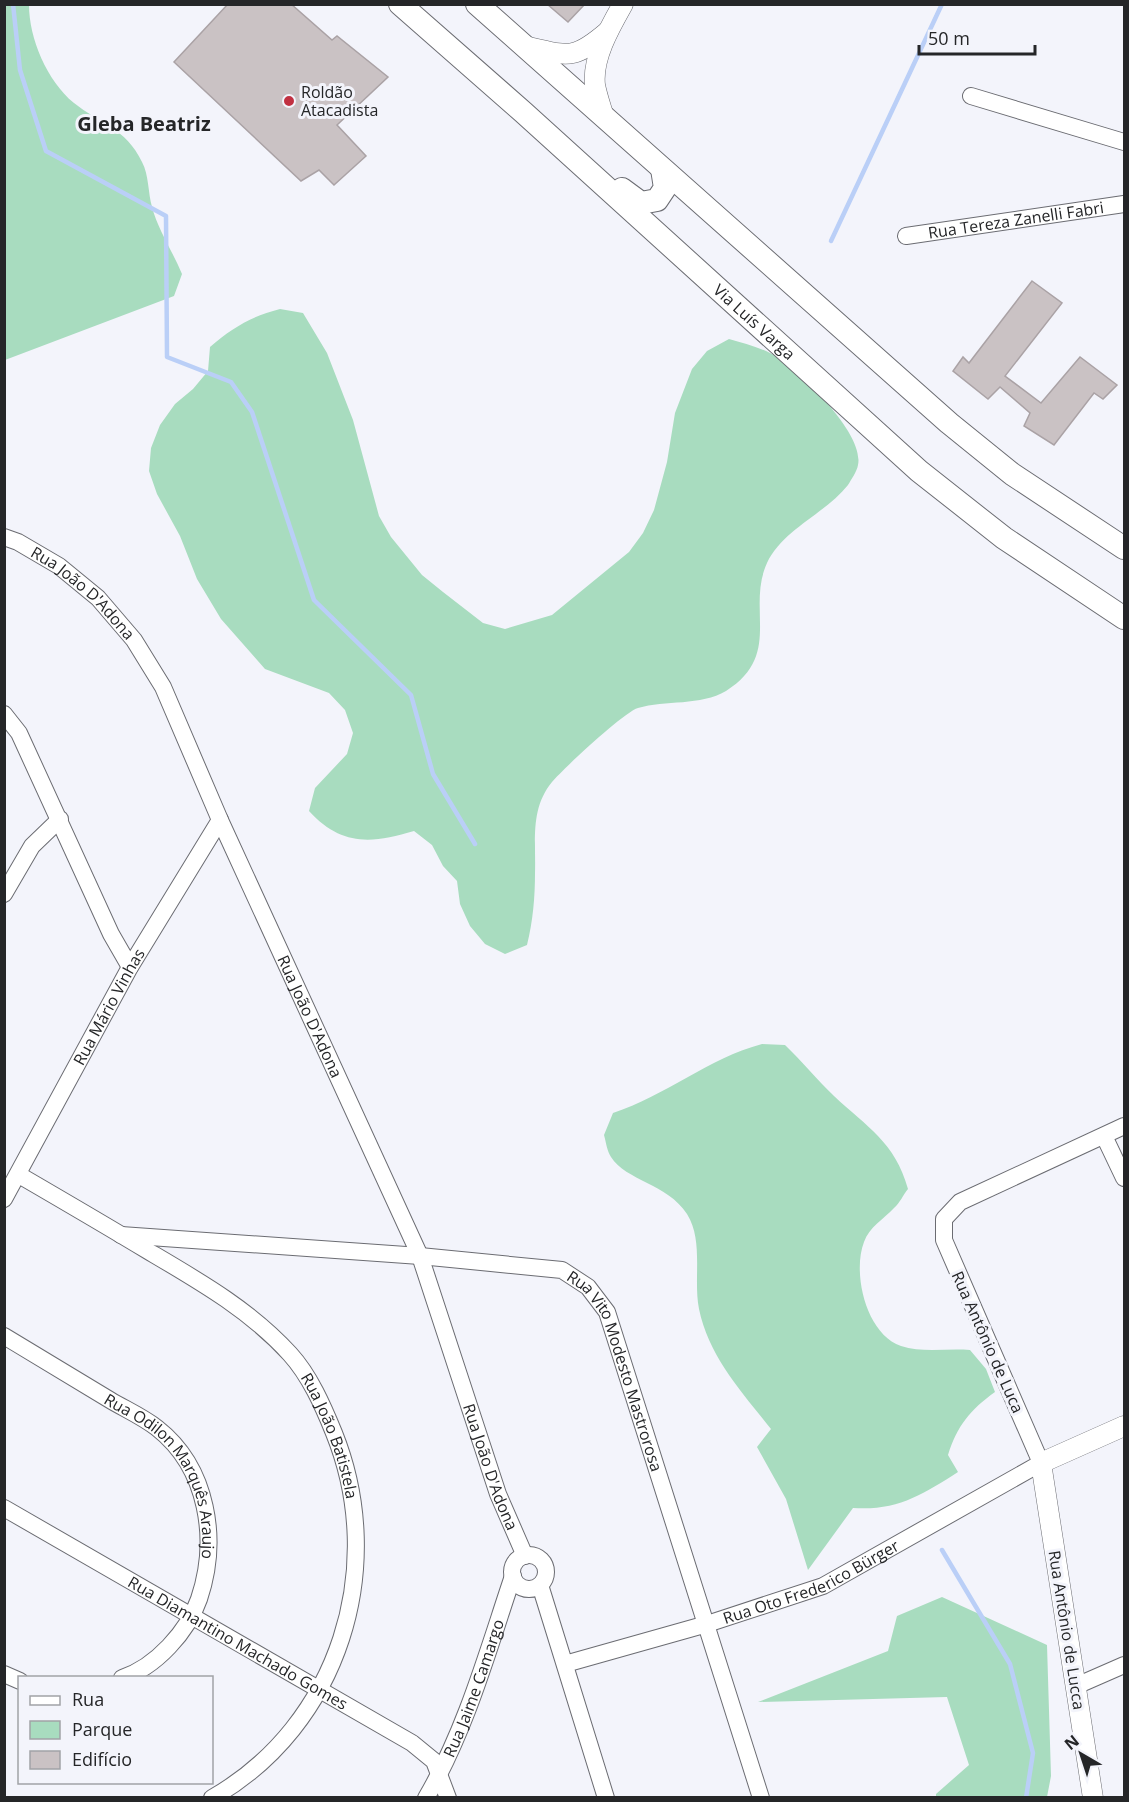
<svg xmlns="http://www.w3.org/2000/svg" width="1129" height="1802" viewBox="0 0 1129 1802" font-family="'Open Sans',sans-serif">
  <rect width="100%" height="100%" fill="#f3f4fb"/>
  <g fill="#a8dcbf">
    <path d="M5,4L29,5C29,38 47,81 74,103C99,123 126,128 142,162C149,175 148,193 152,207C158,230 173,252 182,274L174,296L5,360Z"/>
    <path d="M280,309L303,313L327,353L353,420L379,516L391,537L422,575L443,592L483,623L505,629L552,615L629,552L643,533L654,510L667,462L675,413L692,369L707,351L729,339C743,343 759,347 772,354C797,368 865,433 858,465C857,471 851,480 848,485C825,514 783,529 767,563C746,609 783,655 726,691C701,706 665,700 638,708C624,712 563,769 552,782C530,809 536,840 535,873C535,897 533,921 527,945L505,954L485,944L470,926L460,904L457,881L443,866L432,845L414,831C371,844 341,846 309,811L315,788L347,754L353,733L345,710L329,693L265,669L221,619L197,579L180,536L157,494L149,471L151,448L160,425L175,404L193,389L208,371L210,347C232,328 252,316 280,309Z"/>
    <path d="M762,1044L785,1045C802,1061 817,1080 834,1096C867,1127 895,1142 908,1189C903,1195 900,1203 894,1208C884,1219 869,1227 864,1242C852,1273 866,1334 901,1346C922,1353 948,1348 970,1350L986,1369L995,1392C970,1410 957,1426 948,1455L958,1472C922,1495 897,1511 853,1508L808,1570L786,1499L757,1447L771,1429C742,1392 709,1357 699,1309C693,1279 704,1241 687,1214C667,1183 626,1181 611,1157C607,1151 606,1142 604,1135L613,1113C665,1096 709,1058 762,1044Z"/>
    <path d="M942,1597L1047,1645L1051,1776L1047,1797H936V1794L969,1765L947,1697L758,1702L888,1651L897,1616Z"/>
  </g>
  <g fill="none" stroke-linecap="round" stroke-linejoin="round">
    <g stroke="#bacff7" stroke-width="4.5">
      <path d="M13,4L20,70L46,151L166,216L167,357L231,382L252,412L314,600L411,695L433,774L475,844"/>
      <path d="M831,241L942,4"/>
      <path d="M942,1550L1010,1664L1033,1753L1026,1798"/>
    </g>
  </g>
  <g fill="#cac2c4" stroke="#aaa2a5" stroke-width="1.5">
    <path d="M228,4H291L332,40L337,36L388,77L337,125L366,156L334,185L319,170L301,181L174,62Z"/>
    <path d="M547,4H585L568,22Z"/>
    <path d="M1032,281L1062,303L1005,376L1041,403L1080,357L1117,385L1103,399L1094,393L1054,445L1024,426L1030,413L1000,387L988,399L953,371L963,357L969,363Z"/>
  </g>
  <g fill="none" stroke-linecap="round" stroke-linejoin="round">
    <defs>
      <g id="minor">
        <path d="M971,96L1124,142"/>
        <path id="s1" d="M906,236L1124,204"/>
        <path id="s2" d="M4,537L18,542L59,566L98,598L134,640L163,687L220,820L420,1256L498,1494L525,1556"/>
        <path d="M4,714L19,733L111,934L130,967"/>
        <path d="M4,894L32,846L60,819"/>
        <path d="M1104,1136L1124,1178"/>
        <path id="s3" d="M19,1175C62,1200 105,1225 148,1251C199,1281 250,1310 290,1354C310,1376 323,1406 334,1433C388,1567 340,1725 212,1798"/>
        <path id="s4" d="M4,1199L130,967L220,820"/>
        <path id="s5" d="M121,1235L420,1256L562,1270L588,1287L607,1312L761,1798"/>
        <path id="s6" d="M4,1336C40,1358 75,1379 110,1400C125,1409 143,1417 157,1428C208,1468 219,1540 199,1599C188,1631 156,1667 122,1678"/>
        <path id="s7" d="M4,1508L412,1743L434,1761L448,1798"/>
        <circle cx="529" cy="1572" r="17"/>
        <path d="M540,1585L606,1798"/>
        <path id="s8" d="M565,1664L707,1624L823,1586L1041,1463L944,1240V1219L960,1202L1124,1126"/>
        <path d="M4,1674L20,1681"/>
        <path d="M1076,1686L1124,1665"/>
        <path id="s9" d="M426,1798C466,1730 488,1650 513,1576"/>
      </g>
      <g id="tertiary">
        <path d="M524,46C567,55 572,62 607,32"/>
        <path d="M604,117C601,107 597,96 595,85C592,58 610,27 623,4"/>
        <path d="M1093,1798L1041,1463L1124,1426"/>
      </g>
      <g id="secondary">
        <path id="s10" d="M400,4L523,112L919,471L1004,538L1124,618"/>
        <path d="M477,4L949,423L1012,474L1124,548"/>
        <path d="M622,189L641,203L657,200L665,188L662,169"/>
      </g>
    </defs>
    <use href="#minor" stroke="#6b6c72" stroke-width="18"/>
    <use href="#tertiary" stroke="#6b6c72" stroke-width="21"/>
    <use href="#secondary" stroke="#6b6c72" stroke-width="24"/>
    <use href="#minor" stroke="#fff" stroke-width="16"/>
    <use href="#tertiary" stroke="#fff" stroke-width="20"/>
    <use href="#secondary" stroke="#fff" stroke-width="22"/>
  </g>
  <circle fill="#c13041" stroke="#f3f4fb" stroke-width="2" cx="289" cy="101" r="6"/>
  <g text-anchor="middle" stroke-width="6" stroke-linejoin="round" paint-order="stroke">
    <g font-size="16" fill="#252628" stroke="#f3f4fb" text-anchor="start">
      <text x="301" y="98">Roldão<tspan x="301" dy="18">Atacadista</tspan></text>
    </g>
    <g font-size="16" fill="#252628" stroke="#f3f4fb">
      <text dy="6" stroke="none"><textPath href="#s1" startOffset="111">Rua Tereza Zanelli Fabri</textPath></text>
      <text dy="6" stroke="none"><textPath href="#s10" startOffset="476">Via Luís Varga</textPath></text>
      <text dy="6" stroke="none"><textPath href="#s2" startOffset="98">Rua João D'Adona</textPath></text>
      <text dy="6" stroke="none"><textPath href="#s4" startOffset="219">Rua Mário Vinhas</textPath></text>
      <text dy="6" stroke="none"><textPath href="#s2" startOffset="584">Rua João D'Adona</textPath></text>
      <text transform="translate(988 1342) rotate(66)" y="6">Rua Antônio de Luca</text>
      <text dy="6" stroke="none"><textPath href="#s5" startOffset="561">Rua Vito Modesto Mastrorosa</textPath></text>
      <text dy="6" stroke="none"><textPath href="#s3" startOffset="418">Rua João Batistela</textPath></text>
      <text dy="6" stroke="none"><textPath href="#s2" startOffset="1070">Rua João D'Adona</textPath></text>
      <text dy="6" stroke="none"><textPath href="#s6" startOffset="222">Rua Odilon Marquês Araujo</textPath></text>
      <text dy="6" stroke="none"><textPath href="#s8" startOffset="260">Rua Oto Frederico Bürger</textPath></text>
      <text transform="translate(1067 1630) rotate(81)" y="6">Rua Antônio de Lucca</text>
      <text dy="6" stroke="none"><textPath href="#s7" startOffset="270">Rua Diamantino Machado Gomes</textPath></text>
      <text dy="6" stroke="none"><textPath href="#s9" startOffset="120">Rua Jaime Camargo</textPath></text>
    </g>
    <g font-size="20" font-weight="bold" fill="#252628" stroke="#f3f4fb">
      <text x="144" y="131">Gleba Beatriz</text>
    </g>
  </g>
  <rect width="1129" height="1802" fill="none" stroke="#252628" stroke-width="12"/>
  <rect x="18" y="1676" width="195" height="108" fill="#f3f4fb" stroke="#a1a2a7" stroke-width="1.5"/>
  <rect x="30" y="1696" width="30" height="9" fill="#ffffff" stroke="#a1a2a7" stroke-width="1.5"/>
  <text x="72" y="1706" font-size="18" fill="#252628">Rua</text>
  <rect x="30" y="1721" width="30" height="18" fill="#a8dcbf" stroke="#a1a2a7" stroke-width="1.5"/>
  <text x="72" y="1736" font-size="18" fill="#252628">Parque</text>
  <rect x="30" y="1751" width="30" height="18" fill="#cac2c4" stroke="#a1a2a7" stroke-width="1.5"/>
  <text x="72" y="1766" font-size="18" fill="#252628">Edifício</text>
  <g transform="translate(1081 1754) rotate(321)" stroke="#f3f4fb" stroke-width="4.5" paint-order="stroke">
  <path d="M0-4.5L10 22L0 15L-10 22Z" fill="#252628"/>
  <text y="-9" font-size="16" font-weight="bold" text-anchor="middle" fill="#252628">N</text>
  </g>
  <path d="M919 45v9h116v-9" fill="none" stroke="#252628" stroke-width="3"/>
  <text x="928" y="45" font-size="18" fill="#252628" stroke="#f3f4fb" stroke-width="4.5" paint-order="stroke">50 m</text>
</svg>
